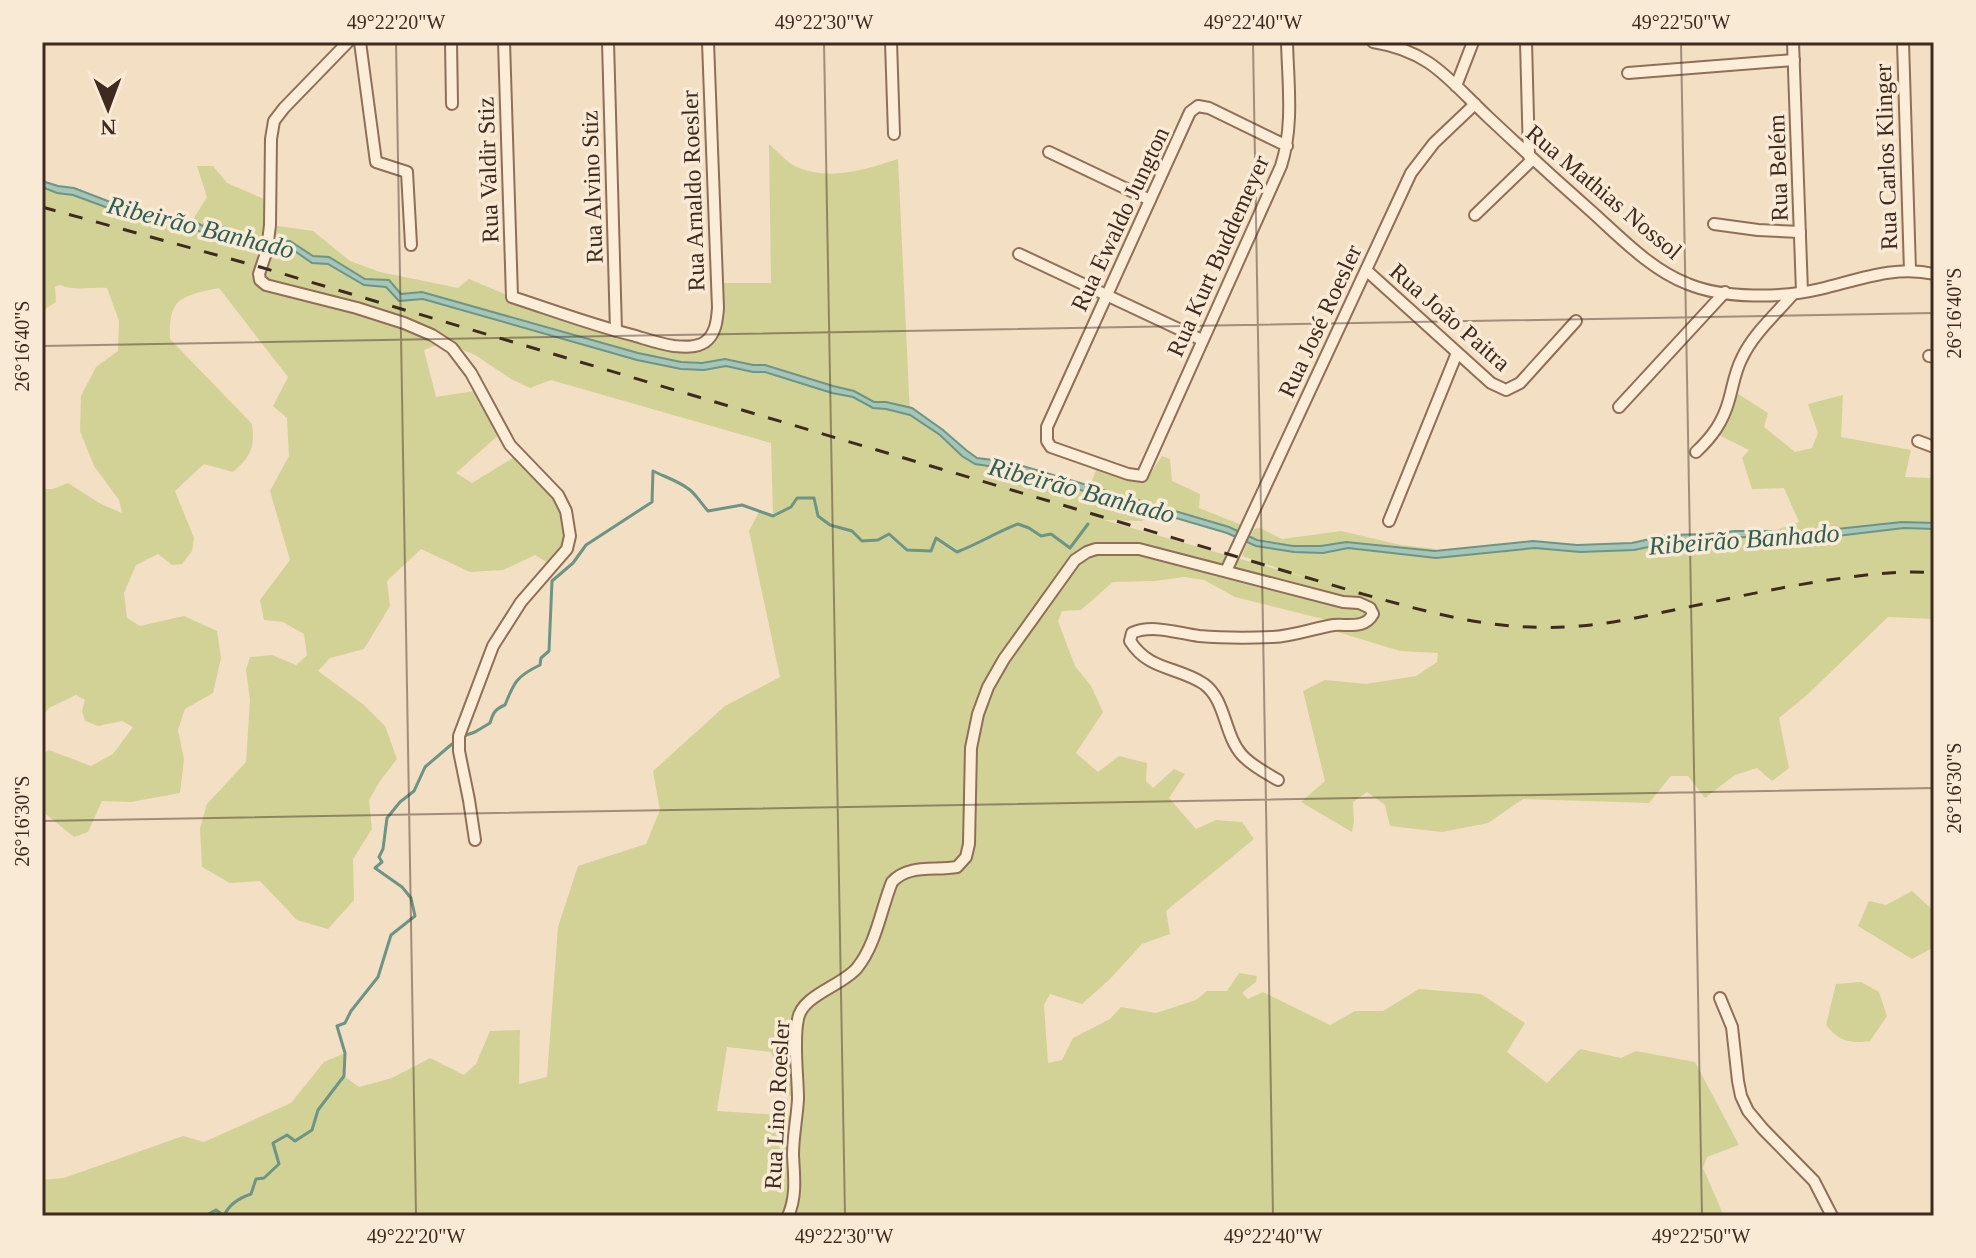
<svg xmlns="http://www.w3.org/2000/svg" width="1976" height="1258" viewBox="0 0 1976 1258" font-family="'Times New Roman',serif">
  <rect width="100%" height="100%" fill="#f2dfc4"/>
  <g fill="#d2d297" fill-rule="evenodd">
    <path d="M769,144C778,152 788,164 799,168C831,181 867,169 898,159L910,415L940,435L962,456L975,464L1009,469L1158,513L1142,521L1104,520L1307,578L1242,556L1247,543L1256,546L1323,553L1348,548L1436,558L1535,548L1581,552L1634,550L1673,542L1710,541L1736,537L1820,538L1904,528L1934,529V619L1888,617L1807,695L1779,718L1789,768L1772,781L1757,768L1735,775L1705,798L1688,776H1671L1649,803L1523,799L1488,823L1442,832L1390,826L1385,805L1367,792L1353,802L1354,821L1352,832L1301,802L1325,781L1303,691L1325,680L1366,684L1416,676L1437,662L1438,653L1400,651L1321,627L1343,624L1235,597L1204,580L1184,577L1155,581L1113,582L1081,610L1062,611L1058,621L1075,666L1091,686L1103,712L1076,753L1098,772L1119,756L1147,763L1146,781L1153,788L1174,769L1185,774L1169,798L1196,829L1216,820L1242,822L1254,839L1166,911L1170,934L1142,944L1110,979L1082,1004L1050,994L1044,1005L1048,1063L1062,1060L1073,1038L1110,1019L1121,1007L1156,1013L1196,1000L1207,991H1227L1239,973L1257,976L1256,982L1242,993L1248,999L1263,992L1330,1025L1355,1011H1383L1419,989L1481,994L1525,1023L1507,1052L1547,1083L1580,1049L1621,1058L1636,1051L1695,1062L1739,1145L1707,1157L1703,1168L1724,1216H42V1180L64,1178L183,1136L204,1142L291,1103L324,1062L345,1053L344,1076L359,1087L392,1078L430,1058L464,1075L476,1064L490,1031L520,1030L519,1084L547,1077L558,927L578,866L646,844L660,810L653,771L725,706L780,677L749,531L760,510L773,515L771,443L551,380L530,388L511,379L475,355L444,342L424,350L436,397L480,390L502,432L456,473L472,483L518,455L558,495L570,536L553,566L535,555L503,570L470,572L421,549L387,581L390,606L364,649L330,658L318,671L364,705L385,726L397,759L380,781L369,800L372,829L353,859L354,900L328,929L297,920L260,881L230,883L202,867L200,828L207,804L246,762L250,700L246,670L250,657L272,655L296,665L307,655L304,634L283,622L264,620L260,600L290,560L270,491L289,456L287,418L273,406L288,377L219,288C182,296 168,297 170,339L252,424C255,447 251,457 233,472L204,464L175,491L194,538L192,551L182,564L172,565L158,554L136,565L124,593L127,618L140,626L184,616L217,631L221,658L213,693L185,709L178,730L184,759L180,793L131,802L102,801L88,832L74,837L42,811V754L49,750L91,766L113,754L133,727L122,721L98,726L85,721L82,711L85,700L76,695L49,708L42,716V489H53L68,483L99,503L122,513L119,500L94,466L80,431L81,396L96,367L118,351L119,321L107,288C91,287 74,291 60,285L55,287L56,302L42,311V184L74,192L131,214L191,223L207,197L197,166H213L227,183L271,202V225L313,231L350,261L380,272L458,288L469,279L512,297L686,347L710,337L717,283H771ZM727,1047L771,1052L786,1095L798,1097L796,1116L717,1111Z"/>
    <path d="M1732,390L1768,413L1764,427L1795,452L1812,448L1818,433L1808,404L1843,395L1841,437L1911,450L1905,477L1930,478L1934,475V523L1902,522L1818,531H1774L1799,522L1784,488L1752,489L1742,458L1749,450L1715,433Z"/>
    <path d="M1162,456L1170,459L1172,481L1200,494L1199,508L1242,525L1241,531L1090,486L1098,465L1141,480L1148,477Z"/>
    <path d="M1260,528L1282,539L1341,531L1401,545L1436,549L1435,551L1346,542L1321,546H1293L1250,537L1254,529Z"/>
    <path d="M1912,891L1934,911V947L1912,959L1858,926L1869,901L1886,905Z"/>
    <path d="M1861,982L1879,992L1887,1016L1870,1041C1850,1044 1839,1041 1826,1025L1836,984Z"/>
  </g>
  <path fill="#a6c5b9" stroke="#6c9586" stroke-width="2" d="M42,181L58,186L74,188L131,210L167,213L191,220L205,227H226L245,237L256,240L290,241L313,256L329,257L365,279L389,280L401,294L422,292L638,353L681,362L702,363L725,359L753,365H765L833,386L854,391L874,402H886L912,408L943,430L966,450L977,458L1009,462L1229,527L1257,540L1293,546H1321L1346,542L1435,551L1533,541L1577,545L1632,543L1668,535L1708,534L1735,531H1818L1902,522L1934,523V529L1904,528L1820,538L1736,537L1710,541L1673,542L1634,550L1580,552L1535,548L1436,558L1348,548L1323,553L1294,552L1256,546L1227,533L1009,469L975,464L962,456L940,435L910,415L886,409L873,408L853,397L832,393L765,372H753L726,366L704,370L681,369L637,360L423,299L399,301L386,287L364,285L328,264L312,263L289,247H256L244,244L226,234H204L190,226L167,220L130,216L73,195L57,193L42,187Z"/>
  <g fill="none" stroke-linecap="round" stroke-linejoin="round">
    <g stroke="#6c9586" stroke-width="3">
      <path d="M461,737L475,732L490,723C493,713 495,709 505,705C514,682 517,676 540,665L541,658L549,651L552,581L573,563L586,545L652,502L653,471C665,477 679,481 690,490C696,495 702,504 708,511L742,505L773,516L791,507L797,498H814L818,516L830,525L852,531L862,541L878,540L889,534L907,550L931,551L936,538L957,552C978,544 997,532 1018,524L1029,528L1041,536L1051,534L1070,548L1088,524"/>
      <path d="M205,1216L216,1210L224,1216"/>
      <path d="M224,1216C229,1204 239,1198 251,1194L256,1179L264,1178L279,1164L273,1143L287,1135L295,1141L312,1130L318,1110L344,1076L345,1053L337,1026L345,1023L351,1011L378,977L391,935L415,916L411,898L402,887L375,868L382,862L379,857L383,849L387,818L400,802L414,791L425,767L452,744"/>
    </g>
    <defs>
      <g id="minor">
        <path d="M348,42L284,108L274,121L271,139L270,225L267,250L259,274L260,280L266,285L357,308L404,323L432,335L452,348L471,373L510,445L558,495L566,511L570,536L567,549L521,602L493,646L459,736V751L469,800L475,840"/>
        <path d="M360,42L376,162L407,172L411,245"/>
        <path d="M451,42L452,104"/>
        <path d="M504,42L512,297C552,310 592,325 632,335C646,339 660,344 674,346C684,347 696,348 705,342C716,334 717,320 718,308L708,42"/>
        <path d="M608,42L616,331"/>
        <path d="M891,42L894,134"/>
        <path d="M1373,42C1430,51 1448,79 1487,116C1521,148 1556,180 1591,211C1620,237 1651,270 1688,284C1724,299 1782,298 1820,289C1858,280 1895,265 1934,274"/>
        <path d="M1526,42L1529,156"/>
        <path d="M1793,42L1802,292"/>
        <path d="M1903,42L1910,271"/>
        <path d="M1628,73L1794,60"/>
        <path d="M1456,86L1473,42"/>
        <path d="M1287,146L1209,108L1198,106L1190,112L1047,427V441L1051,447L1128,474L1142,476L1281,166C1294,126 1288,83 1287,42"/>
        <path d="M1049,152L1150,200"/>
        <path d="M1475,215L1533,159"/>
        <path d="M1714,224L1758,230L1800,232"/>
        <path d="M1019,254L1202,340"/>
        <path d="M1366,270L1491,383L1506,390L1520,383L1576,321"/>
        <path d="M1929,356L1934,357"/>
        <path d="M1619,407L1725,292"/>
        <path d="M1918,441L1934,447"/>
        <path d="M1696,452C1712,437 1723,422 1729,400C1733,386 1735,371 1742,358C1753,334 1776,314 1793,294"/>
        <path d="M1389,521L1457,353"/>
        <path d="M1226,571L1411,173L1434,143L1475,104"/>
        <path d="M1720,998L1732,1027L1738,1081L1741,1096L1748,1111L1763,1129L1814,1181L1832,1216"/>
        <path d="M788,1216C797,1196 794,1176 793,1155C793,1136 797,1118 798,1099C798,1076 793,1041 798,1019C802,995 842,986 857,968C876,945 881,909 892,882C908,864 934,871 957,867L966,857L969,844L971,748L978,714L988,687L1004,659L1075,560L1087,552L1096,549H1139L1343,602L1359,603L1370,608L1373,614C1365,629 1349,624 1334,625C1314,628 1294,636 1273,637C1249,638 1223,638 1199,636C1176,633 1153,624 1132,633L1130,641C1149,671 1177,666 1204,684C1226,700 1224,735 1242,755C1252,766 1266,773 1278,780"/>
      </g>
    </defs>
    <use href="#minor" stroke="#8f6f58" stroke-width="14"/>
    <use href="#minor" stroke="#fcedd9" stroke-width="10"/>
    <path stroke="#3e2a1e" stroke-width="3" stroke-dasharray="14 14" stroke-linecap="butt" d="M42,207L260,267L1359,593C1435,614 1499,633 1580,626C1608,624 1636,618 1664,612C1723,600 1783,586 1843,578C1873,574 1904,570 1934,573"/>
  </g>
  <path fill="none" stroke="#3e2a1e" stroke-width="2" stroke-opacity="0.45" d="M396,42L416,1216M824,42L845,1216M1253,42L1273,1216M1681,42L1702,1216M42,346L1934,313M42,821L1934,788"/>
  <g text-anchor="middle" stroke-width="7" stroke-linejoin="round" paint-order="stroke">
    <g font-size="24" fill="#3e2a1e" stroke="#f9ead5">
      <text transform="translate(1886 157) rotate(-92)" y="8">Rua Carlos Klinger</text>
      <text transform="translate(1778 168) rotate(-92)" y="8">Rua Belém</text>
      <text transform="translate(488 170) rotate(-92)" y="8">Rua Valdir Stiz</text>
      <text transform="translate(592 187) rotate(-92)" y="8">Rua Alvino Stiz</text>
      <text transform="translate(693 191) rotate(-92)" y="8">Rua Arnaldo Roesler</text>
      <text transform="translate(1604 192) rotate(40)" y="8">Rua Mathias Nossol</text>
      <text transform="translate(1120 219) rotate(-65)" y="8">Rua Ewaldo Jungton</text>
      <text transform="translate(1218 256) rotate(-66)" y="8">Rua Kurt Buddemeyer</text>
      <text transform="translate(1450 317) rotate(41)" y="8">Rua João Paitra</text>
      <text transform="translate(1320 321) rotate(-65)" y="8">Rua José Roesler</text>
      <text transform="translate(777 1105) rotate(-87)" y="8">Rua Lino Roesler</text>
    </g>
    <g font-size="26" font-style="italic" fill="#2c5f56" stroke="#f9ead5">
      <text transform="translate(201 227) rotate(14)" y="9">Ribeirão Banhado</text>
      <text transform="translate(1082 490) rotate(15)" y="9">Ribeirão Banhado</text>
      <text transform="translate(1744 539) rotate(-4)" y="9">Ribeirão Banhado</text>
    </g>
  </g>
  <rect width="1976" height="1258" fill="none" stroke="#f9ead5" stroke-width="88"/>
  <g transform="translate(108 108) rotate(179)" stroke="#f9ead5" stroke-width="6" paint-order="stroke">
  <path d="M0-6L14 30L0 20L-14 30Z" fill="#3e2a1e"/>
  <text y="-12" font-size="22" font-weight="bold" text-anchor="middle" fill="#3e2a1e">N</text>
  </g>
  <rect x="44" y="44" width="1888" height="1170" fill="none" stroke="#3e2a1e" stroke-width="3"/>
  <g font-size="20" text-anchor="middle" fill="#3e2a1e">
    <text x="396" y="29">49°22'20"W</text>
    <text x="824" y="29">49°22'30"W</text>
    <text x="1253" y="29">49°22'40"W</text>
    <text x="1681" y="29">49°22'50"W</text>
    <text transform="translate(1954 313) rotate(-90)" y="7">26°16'40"S</text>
    <text transform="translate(22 346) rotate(-90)" y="7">26°16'40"S</text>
    <text transform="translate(1954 788) rotate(-90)" y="7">26°16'30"S</text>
    <text transform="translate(22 821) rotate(-90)" y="7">26°16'30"S</text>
    <text x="416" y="1243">49°22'20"W</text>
    <text x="844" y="1243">49°22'30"W</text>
    <text x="1273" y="1243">49°22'40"W</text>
    <text x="1701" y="1243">49°22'50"W</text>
  </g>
</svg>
